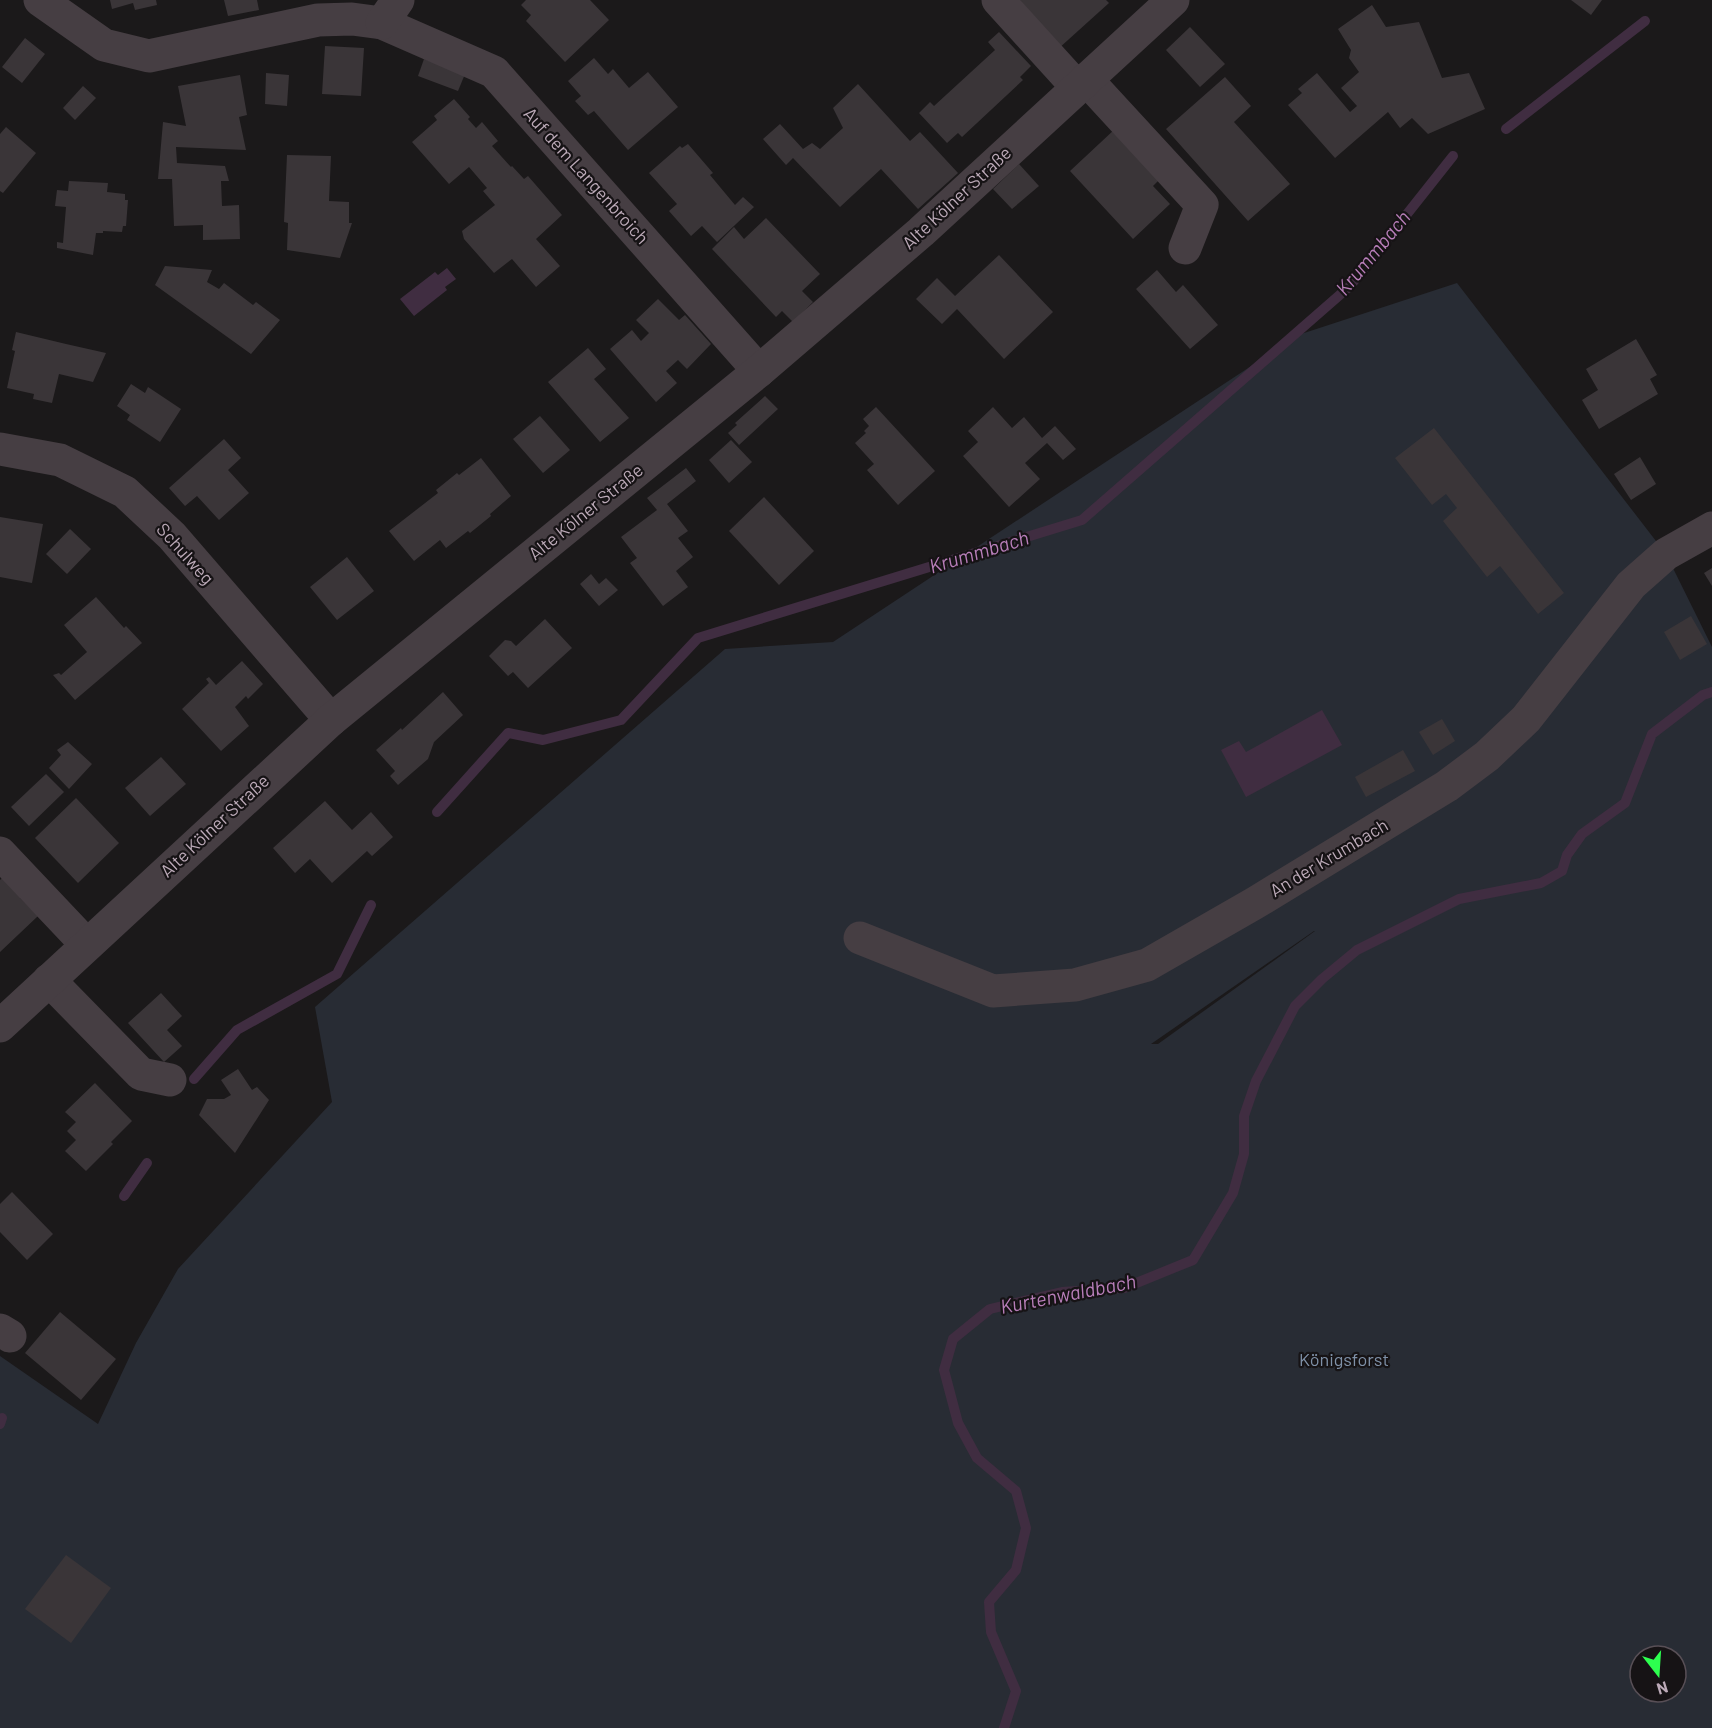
<svg xmlns="http://www.w3.org/2000/svg" width="1712" height="1728" viewBox="0 0 1712 1728" font-family="Barlow,sans-serif">
  <rect width="100%" height="100%" fill="#1b191a"/>
  <path fill="#282c34" fill-rule="evenodd" d="M1457,283L1666,554L1712,647V1728H0V1356L98,1424L136,1343L178,1269L332,1102L315,1007L725,649L833,642L1298,335ZM1315,931L1158,1044H1151L1314,931ZM1640,1656H1676V1692H1640Z"/>
  <g fill="#402d41">
    <path d="M447,268L456,279L445,287L447,290L414,316L400,299L435,272L438,275Z"/>
    <path d="M1322,710L1342,745L1246,797L1221,750L1239,741L1246,752Z"/>
  </g>
  <g fill="none" stroke-linecap="round" stroke-linejoin="round">
    <g stroke="#402d41" stroke-width="10">
      <path d="M1506,129L1645,21"/>
      <path d="M437,812L508,733L543,740L621,720L698,638L1082,520L1350,286L1453,156"/>
      <path d="M194,1079L237,1030L337,974L371,905"/>
      <path d="M124,1196L147,1163"/>
      <path d="M0,1424L2,1418"/>
      <path d="M1004,1728L1016,1691L991,1632L989,1602L1016,1570L1026,1528L1016,1491L977,1458L958,1423L944,1370L953,1339L990,1309L1062,1292L1124,1288L1193,1260L1233,1193L1244,1154V1116L1256,1081L1295,1006L1322,979L1357,950L1459,899L1541,883L1562,871L1567,855L1582,834L1625,803L1652,734L1703,695L1712,692"/>
    </g>
  </g>
  <g fill="#3a3538">
    <path d="M110,0H156L157,5L135,10L133,3L112,9Z"/>
    <path d="M224,0H257L259,10L228,16Z"/>
    <path d="M526,0H590L609,20L565,62L526,21L531,15L521,5Z"/>
    <path d="M1020,0H1106L1109,3L1058,49Z"/>
    <path d="M1571,0H1602L1591,15Z"/>
    <path d="M1372,5L1386,27L1419,22L1442,78L1469,73L1485,109L1428,134L1412,118L1400,128L1388,112L1335,158L1288,105L1302,93L1298,89L1317,73L1350,112L1357,106L1341,88L1359,72L1349,58L1351,50L1338,29Z"/>
    <path d="M1190,27L1225,64L1200,87L1166,50Z"/>
    <path d="M999,32L1031,66L1020,77L1023,80L962,137L958,133L947,143L919,113L930,102L934,106L995,50L988,42Z"/>
    <path d="M25,38L45,54L22,83L2,67Z"/>
    <path d="M325,46L364,48L361,96L322,94Z"/>
    <path d="M594,58L608,74L613,69L629,88L648,72L678,107L628,150L594,111L588,115L575,101L581,96L568,81Z"/>
    <path d="M424,59L465,74L458,91L418,76Z"/>
    <path d="M266,73L289,75L287,106L265,104Z"/>
    <path d="M240,75L247,115L239,117L246,150L176,147L177,163L225,166L229,181H221L222,206L239,205L240,239L203,240V225L174,226L172,179H158L163,122L186,126L178,86Z"/>
    <path d="M1225,77L1251,106L1234,122L1290,184L1248,221L1166,129Z"/>
    <path d="M858,84L910,141L920,132L958,173L918,209L881,169L840,207L793,158L786,165L763,139L780,124L803,149L812,143L820,149L843,128L833,108Z"/>
    <path d="M83,86L96,98L75,120L63,108Z"/>
    <path d="M454,99L470,117L468,119L476,128L482,122L498,141L492,146L511,167L512,166L524,179L528,176L562,215L536,239L560,266L536,287L512,259L494,273L464,239L462,231L495,205L483,191L487,188L469,167L449,184L412,142L437,120L434,116Z"/>
    <path d="M6,127L36,153L3,193L0,191V134Z"/>
    <path d="M1115,129L1161,178L1153,186L1170,204L1133,239L1070,171Z"/>
    <path d="M688,144L713,173L710,175L735,205L743,197L754,207L717,242L702,226L691,236L669,211L677,204L649,173L680,146L682,148Z"/>
    <path d="M287,155L331,156L329,201L349,202V223H352L340,258L287,250L288,223L284,222Z"/>
    <path d="M1019,164L1039,186L1012,209L993,189Z"/>
    <path d="M69,181L108,183L107,192L125,194V200H128L126,226H123L122,232L103,231V233H96L93,255L57,248V242L63,243L66,207L55,206L57,190L68,191Z"/>
    <path d="M766,218L820,274L802,291L813,302L793,322L782,311L776,317L712,249L734,227L744,239Z"/>
    <path d="M999,255L1053,312L1004,359L957,309L942,324L916,299L937,278L955,296Z"/>
    <path d="M165,266L212,270L207,282L219,289L224,283L253,305L256,302L280,320L251,354L155,285Z"/>
    <path d="M1157,270L1176,292L1183,285L1218,325L1190,349L1136,289Z"/>
    <path d="M658,299L679,320L685,315L711,344L687,369L678,360L666,371L677,383L656,402L610,349L632,330L641,341L649,333L636,320Z"/>
    <path d="M16,332L66,344L106,353L93,382L59,374L52,403L33,399L34,394L7,388L15,351L12,350Z"/>
    <path d="M1636,339L1657,375L1650,379L1658,394L1599,429L1582,400L1598,390L1586,369Z"/>
    <path d="M588,348L606,369L594,379L629,418L600,442L548,382Z"/>
    <path d="M131,384L145,393L148,387L181,409L160,442L127,420L130,415L117,406Z"/>
    <path d="M765,396L778,409L739,445L728,433L737,425L735,423Z"/>
    <path d="M876,407L935,471L898,505L867,470L874,464L855,443L866,433L864,431L869,426L863,419Z"/>
    <path d="M993,407L1012,428L1024,417L1042,438L1055,426L1076,449L1063,460L1047,443L1025,463L1040,479L1009,507L963,456L978,442L968,431Z"/>
    <path d="M540,416L570,450L543,473L513,439Z"/>
    <path d="M1434,428L1564,593L1538,614L1500,566L1487,577L1443,521L1457,508L1446,494L1432,505L1395,458Z"/>
    <path d="M224,439L241,458L228,470L249,493L219,520L197,496L185,506L169,488Z"/>
    <path d="M731,440L752,462L729,483L709,460Z"/>
    <path d="M1640,457L1656,484L1631,500L1614,474Z"/>
    <path d="M481,458L511,496L490,514L491,516L470,533L468,531L446,548L440,540L414,561L389,531L438,493L436,490L457,473L459,475Z"/>
    <path d="M686,468L696,481L667,504L688,531L678,538L693,557L676,571L688,587L663,606L630,563L637,558L621,537L657,510L647,498Z"/>
    <path d="M764,497L814,551L779,585L729,531Z"/>
    <path d="M0,517L43,524L32,583L0,577Z"/>
    <path d="M70,529L91,549L67,574L46,554Z"/>
    <path d="M347,557L374,591L337,620L310,587Z"/>
    <path d="M1712,568V586L1704,573Z"/>
    <path d="M591,574L599,584L606,578L618,590L599,606L580,584Z"/>
    <path d="M96,597L124,628L126,626L142,643L75,700L53,675L59,673L61,675L87,652L64,625Z"/>
    <path d="M1691,616L1707,644L1680,660L1664,632Z"/>
    <path d="M545,619L572,648L528,688L513,672L508,676L489,656L505,640L511,641L516,646Z"/>
    <path d="M242,661L263,684L248,699L246,696L235,707L249,726L221,751L182,709L209,683L206,679L209,677L216,685Z"/>
    <path d="M443,692L463,715L434,742L428,759L398,785L390,776L395,771L376,750L401,728L402,730Z"/>
    <path d="M1442,719L1455,741L1433,755L1419,732Z"/>
    <path d="M68,742L92,764L69,789L49,768L61,755L57,750Z"/>
    <path d="M1403,750L1415,771L1366,797L1355,777Z"/>
    <path d="M161,757L186,784L150,816L125,788Z"/>
    <path d="M46,774L64,792L29,826L11,807Z"/>
    <path d="M76,798L119,843L78,883L35,838Z"/>
    <path d="M325,801L352,830L371,812L393,837L372,856L367,851L332,883L310,859L295,873L273,848Z"/>
    <path d="M6,874L25,894L20,898L38,916L0,952V880Z"/>
    <path d="M161,993L182,1016L167,1030L182,1046L164,1062L128,1023Z"/>
    <path d="M238,1069L252,1090L257,1087L269,1100L235,1153L199,1115L207,1099H224L231,1095L221,1080Z"/>
    <path d="M95,1083L132,1121L111,1142L113,1144L86,1171L65,1151L76,1140L67,1131L76,1122L65,1112Z"/>
    <path d="M12,1192L53,1234L27,1260L0,1232V1204Z"/>
    <path d="M60,1312L116,1359L81,1400L25,1353Z"/>
    <path d="M66,1555L111,1588L71,1643L25,1609Z"/>
  </g>
  <g fill="none" stroke-linecap="round" stroke-linejoin="round">
    <g stroke="#463e43" stroke-width="33">
      <path d="M40,0L104,45L149,56L318,20L352,19L382,23L494,72L759,371"/>
      <path d="M998,0L1077,87"/>
      <path d="M382,23L398,0"/>
      <path d="M1086,79L1202,205L1185,248"/>
      <path d="M0,449L60,460L125,492L172,536L331,720"/>
      <path d="M0,853L87,945"/>
      <path d="M860,938L993,991L1075,985L1147,965L1255,903L1447,786L1487,756L1526,719L1631,585L1666,554L1712,528"/>
      <path d="M49,980L141,1074L170,1080"/>
      <path d="M0,1026L331,720L759,371L921,232L1173,0"/>
      <path d="M0,1330L10,1336"/>
    </g>
  </g>
  <g text-anchor="middle" stroke-width="4.5" stroke-linejoin="round" paint-order="stroke">
    <g font-size="18" fill="#bcaab8" stroke="#161315">
      <text transform="translate(586 176) rotate(48)" y="6">Auf dem Langenbroich</text>
      <text transform="translate(957 198) rotate(-43)" y="6">Alte Kölner Straße</text>
      <text transform="translate(586 512) rotate(-39)" y="6">Alte Kölner Straße</text>
      <text transform="translate(185 554) rotate(48)" y="6">Schulweg</text>
      <text transform="translate(215 826) rotate(-43)" y="6">Alte Kölner Straße</text>
      <text transform="translate(1329 858) rotate(-31)" y="6">An der Krumbach</text>
    </g>
    <g font-size="18" fill="#7f91a8" stroke="#161315">
      <text x="1344" y="1366">Königsforst</text>
    </g>
    <g font-size="20" font-style="italic" fill="#b87eb9" stroke="#161315">
      <text transform="translate(1373 253) rotate(-50)" y="7">Krummbach</text>
      <text transform="translate(979 552) rotate(-17)" y="7">Krummbach</text>
      <text transform="translate(1068 1294) rotate(-11)" y="7">Kurtenwaldbach</text>
    </g>
  </g>
  <g transform="translate(1658 1674) rotate(163)"><circle r="28" fill="#161315" stroke="#584f56" stroke-width="1.5"/>
  <path d="M0-4.5L10 22L0 15L-10 22Z" fill="#2dff4f"/>
  <text y="-9" font-size="16" font-weight="bold" text-anchor="middle" fill="#bcaab8">N</text>
  </g>
</svg>
